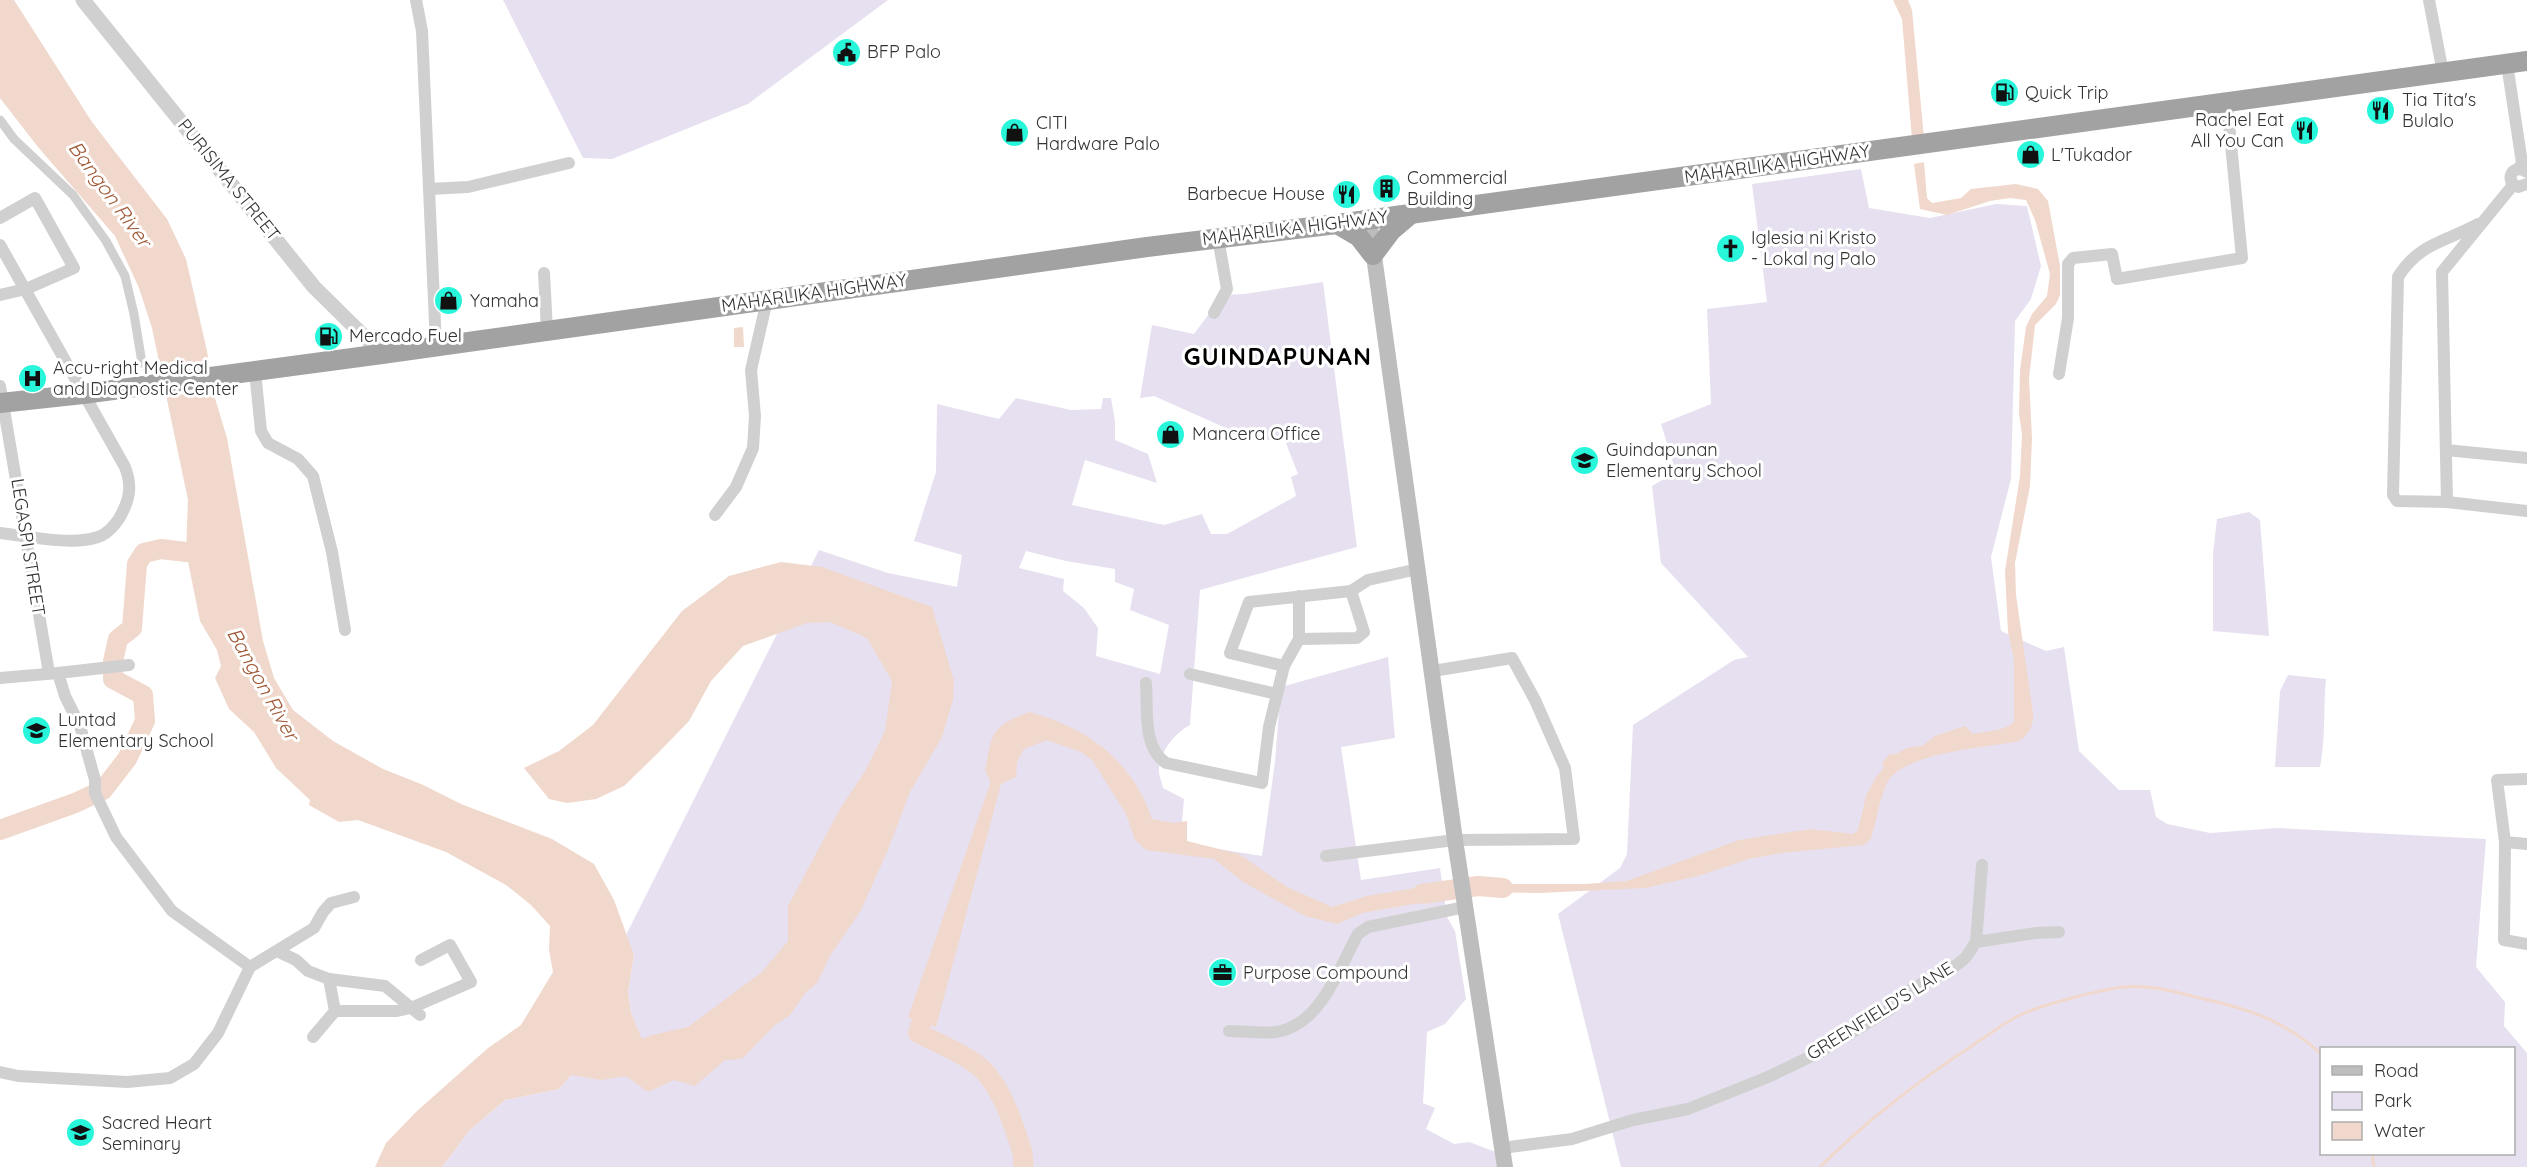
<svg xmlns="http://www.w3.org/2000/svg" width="2527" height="1167" viewBox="0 0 2527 1167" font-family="Quicksand,sans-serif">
  <rect width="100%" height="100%" fill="#fff"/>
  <g fill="#e7e0f0" fill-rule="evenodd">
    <path d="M503,0H888L748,104L612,159L583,158Z"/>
    <path d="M1861,169L1869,208L1930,218L1996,204L2027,206L2041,266L2031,299L2015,321L2011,479L1991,557L2001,631L2046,651L2064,647L2079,751L2119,790H2150L2156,817L2167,824L2210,833L2277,828L2486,839L2476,967L2505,1002L2504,1026L2527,1053V1167H1621L1558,914L1620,868L1627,854L1633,725L1734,660L1748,657L1661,563L1652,486L1664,479L1675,469L1661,424L1711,404L1707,309L1767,302L1752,184ZM2322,1048H2514V1154H2322Z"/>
    <path d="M1323,282L1357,547L1200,590L1190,725C1175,733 1161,750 1159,768C1158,774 1162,782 1163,788L1184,799L1180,843L1262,856L1275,762L1281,687L1388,657L1395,738L1341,747L1361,880L1440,868L1447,917L1455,931L1466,999L1445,1024L1427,1032L1423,1103L1435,1108L1426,1129L1454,1144L1469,1142L1496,1152L1499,1167H442L469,1131L505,1100L559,1089L571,1075L642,1040L631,1013L628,992L634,955L626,935L819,550L888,573L957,587L962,555L914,541L936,472L937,404L999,419L1016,398L1071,410L1101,409L1103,398H1111L1115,421V440L1148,454L1157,483L1085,460L1072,505L1164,525L1202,514L1211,534H1227L1296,496L1291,477L1298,474L1284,438L1255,441L1154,396L1140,398L1152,325L1194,334L1211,311L1218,295L1244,294ZM1026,551L1066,561L1115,569V582L1134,589L1130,610L1169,625L1160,674L1096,656L1098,628L1084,608L1063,591L1064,579L1019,568Z"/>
    <path d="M2249,512L2260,520L2269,636L2213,631V554L2217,519Z"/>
    <path d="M2288,675L2326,679C2323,709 2326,737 2320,767H2275L2280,691Z"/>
  </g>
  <g fill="#f1d8cc">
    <path d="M0,0H14L92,122L167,219L186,259L207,351L214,395L227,438L263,641L274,678L293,710L333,741L383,769L421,784L461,804L552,839L594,864L614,900L634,955L628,992L631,1013L642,1039L652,1035L688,1027L762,972L788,941V906L841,807L864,773L885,731L892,681L867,638L830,622L807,623L743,646L711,681L689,721L658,753L624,786L596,799L567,803L549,799L524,768L559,751L593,725L682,611L729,576L781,562L822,567L932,607L954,681L953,700L942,737L910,792L887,852L861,910L830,956L817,983L806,992L790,1015L775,1025L742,1059L725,1060L695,1086L674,1080L648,1092L626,1076L601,1080L571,1075L559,1089L505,1100L469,1131L442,1167H375L386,1143L417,1111L488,1048L521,1025L553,972L549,950L550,926L531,905L506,885L446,852L358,820L339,822L309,805L310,800L276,768L254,732L229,709L215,678L221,666L217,650L200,621L186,552L188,500L152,328L139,288L115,236L38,147L0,98Z"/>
    <path d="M1893,0H1908L1912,10L1924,138L1912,139L1902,19Z"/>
    <path d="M1924,162L1927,198L1932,203L1961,198L1971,189L2016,184L2038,189L2048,201L2060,266V295L2056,304L2035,325L2029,379L2032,438L2030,486L2015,563L2016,595L2033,713C2034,725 2029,735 2019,741C1986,748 1900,752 1886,785C1879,802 1876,822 1871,839L1864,845L1781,853L1749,859L1698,876L1645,888L1539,893L1479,892L1478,881L1503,884H1585L1627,881L1739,840L1811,829L1853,834L1858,830L1866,796L1876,777L1884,768L1882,763L1890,754H1896L1907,748L1922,746L1935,736L1965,726L1973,734C1986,731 2005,731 2014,722V659L2008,632L2005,571L2020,476L2022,434L2019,414L2020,370L2026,327L2032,314L2047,296L2050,274L2035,220L2026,200L2010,198L1990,201L1947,215L1920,209L1914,164Z"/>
    <path d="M743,327L744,347H734V328Z"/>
    <path d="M1029,712C1088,728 1132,760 1152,819L1174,823L1187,821V841L1239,854L1287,887L1332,907L1367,896L1446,883L1448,898L1362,913L1337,924L1305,916L1243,882L1214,859L1146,850L1135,840L1126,814L1092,760L1081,752L1047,740L1024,749L1017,762L1016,777L1001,784L936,1027L908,1017L990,784V780L985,771C992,732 991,727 1029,712Z"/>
  </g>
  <path fill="#fff" d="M212,363L216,390L162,397L157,370Z"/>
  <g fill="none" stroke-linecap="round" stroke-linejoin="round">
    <g stroke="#f1d8cc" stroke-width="3">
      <path d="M2372,1154L2374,1167"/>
      <path d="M1820,1167C1867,1120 1921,1079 1976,1043C1990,1034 2004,1023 2018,1016C2040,1005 2099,990 2124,987C2150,984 2179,993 2204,999C2250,1009 2287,1022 2322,1055"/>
    </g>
    <g stroke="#f1d8cc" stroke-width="20">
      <path d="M0,830L75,803L103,790L127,759L145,721L143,695L113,679V661L118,639L132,628L137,564L144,553L161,549L186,552"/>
      <path d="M1422,894L1478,886L1503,888"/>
      <path d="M929,997L918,1033C939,1044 976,1058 989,1077C1000,1091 1008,1110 1014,1127C1018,1140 1025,1153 1023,1167"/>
    </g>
    <path stroke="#d0d0d0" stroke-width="9" d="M0,120L14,139L73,195L106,241L125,276L134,314L142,363"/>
    <g stroke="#d0d0d0" stroke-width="12">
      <path d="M416,0L422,31L436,346"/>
      <path d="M2429,0L2443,73"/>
      <path d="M2507,64L2522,163L2519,168"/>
      <path d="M2527,172C2513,162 2503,181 2518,187L2527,184"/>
      <path d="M2513,185L2442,272L2447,502L2527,511"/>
      <path d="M429,189L468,187L569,163"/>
      <path d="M0,218L35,198L74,268L26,289L0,295"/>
      <path d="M0,245L125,467C131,483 131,495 123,511C119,521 108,534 98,537C72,546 27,536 0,533"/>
      <path d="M544,273L547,330"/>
      <path d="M1214,313L1227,289L1218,238"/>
      <path d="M255,371L261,431L268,443L298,459L313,476L332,552L345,630"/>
      <path d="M2059,374L2068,318V264L2073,258L2112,254L2117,279L2242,258L2227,103"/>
      <path d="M0,386L49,673"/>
      <path d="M2446,450L2527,458"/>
      <path d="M2447,502L2397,501L2393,495L2398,277C2419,243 2445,242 2478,224"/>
      <path d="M715,515L736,487L753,448L755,416L751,370L767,300"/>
      <path d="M1299,596V639L1284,666L1230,653L1249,602L1351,591L1368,580L1418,569"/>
      <path d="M1299,639L1357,638L1364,632L1351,591"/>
      <path d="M58,673L129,665"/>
      <path d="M1190,674L1277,694"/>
      <path d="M0,678L58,673L65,696L80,726L95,780V793L116,837L172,911L250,967L218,1033L194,1064L170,1078L127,1082L18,1076L0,1072"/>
      <path d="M1146,683C1148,709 1142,747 1166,763L1262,783L1269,727L1284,666"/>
      <path d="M2527,779L2497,780L2505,842L2527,844"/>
      <path d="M2505,842L2504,940L2527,944"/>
      <path d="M1326,856L1455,840L1574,839L1565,768L1535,700L1512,658L1433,671"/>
      <path d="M1976,942L1982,865"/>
      <path d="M277,951L296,960L308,971L329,979L385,986L420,1015"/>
      <path d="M250,967L314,928L323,912L331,903L354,897"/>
      <path d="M335,1011H397L411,1008L471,982L450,945L421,960"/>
      <path d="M1229,1031C1244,1031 1262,1034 1276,1032C1321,1025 1339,968 1358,934L1368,927L1465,907"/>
      <path d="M313,1037L335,1011L329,979"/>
      <path d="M1502,1148L1572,1139L1633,1120L1688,1109L1768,1077L1818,1053L1892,1008C1907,983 1945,978 1965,958C1969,954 1972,947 1976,942L2036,933L2059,932"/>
    </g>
    <path stroke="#d0d0d0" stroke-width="15" d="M83,0L314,287L382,354"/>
    <path stroke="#bdbdbd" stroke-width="16" d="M1369,220L1455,840L1505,1167"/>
    <g stroke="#a2a2a2" stroke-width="20">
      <path d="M1337,224L1359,237L1373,255L1391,231L1411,214"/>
      <path d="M0,403L83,394L382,354L1147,247L1337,224L2527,61"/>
    </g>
  </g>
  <defs>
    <symbol id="civic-disc" viewBox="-11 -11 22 22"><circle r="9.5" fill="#28f6db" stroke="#fff"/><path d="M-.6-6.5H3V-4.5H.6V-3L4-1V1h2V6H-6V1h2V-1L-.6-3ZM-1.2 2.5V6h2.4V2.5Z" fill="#111"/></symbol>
    <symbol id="fuel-disc" viewBox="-11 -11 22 22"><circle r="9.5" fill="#28f6db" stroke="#fff"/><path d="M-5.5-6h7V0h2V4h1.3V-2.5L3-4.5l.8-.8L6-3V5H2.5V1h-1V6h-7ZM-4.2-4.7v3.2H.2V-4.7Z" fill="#111"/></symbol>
    <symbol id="restaurant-disc" viewBox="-11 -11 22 22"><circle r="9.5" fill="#28f6db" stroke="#fff"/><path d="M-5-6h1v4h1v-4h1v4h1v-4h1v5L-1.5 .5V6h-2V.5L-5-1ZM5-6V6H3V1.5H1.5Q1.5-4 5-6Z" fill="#111"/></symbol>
    <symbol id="shop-disc" viewBox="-11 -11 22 22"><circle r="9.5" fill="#28f6db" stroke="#fff"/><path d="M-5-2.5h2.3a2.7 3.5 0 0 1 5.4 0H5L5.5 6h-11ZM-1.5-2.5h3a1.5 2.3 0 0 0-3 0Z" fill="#111"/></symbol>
    <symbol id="building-disc" viewBox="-11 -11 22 22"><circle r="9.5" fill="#28f6db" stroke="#fff"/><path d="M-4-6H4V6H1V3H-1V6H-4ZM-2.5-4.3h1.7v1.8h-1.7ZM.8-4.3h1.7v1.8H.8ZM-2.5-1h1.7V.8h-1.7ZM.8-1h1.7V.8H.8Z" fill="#111"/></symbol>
    <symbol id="church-disc" viewBox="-11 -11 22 22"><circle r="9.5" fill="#28f6db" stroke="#fff"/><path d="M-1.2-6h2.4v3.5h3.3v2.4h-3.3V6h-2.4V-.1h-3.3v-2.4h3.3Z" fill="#111"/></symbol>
    <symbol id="hospital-disc" viewBox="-11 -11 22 22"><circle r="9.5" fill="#28f6db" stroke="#fff"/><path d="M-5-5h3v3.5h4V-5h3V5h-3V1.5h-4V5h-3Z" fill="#111"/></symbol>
    <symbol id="school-disc" viewBox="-11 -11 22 22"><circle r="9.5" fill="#28f6db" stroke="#fff"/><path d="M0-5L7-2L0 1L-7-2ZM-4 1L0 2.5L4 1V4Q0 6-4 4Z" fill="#111"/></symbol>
    <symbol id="office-disc" viewBox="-11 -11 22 22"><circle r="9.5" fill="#28f6db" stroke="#fff"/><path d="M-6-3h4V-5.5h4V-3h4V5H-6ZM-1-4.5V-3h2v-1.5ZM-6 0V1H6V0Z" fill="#111"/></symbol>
  </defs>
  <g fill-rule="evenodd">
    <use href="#civic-disc" x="830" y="36" width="33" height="33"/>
    <use href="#fuel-disc" x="1988" y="76" width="33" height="33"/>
    <use href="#restaurant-disc" x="2364" y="94" width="33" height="33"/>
    <use href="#restaurant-disc" x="2288" y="114" width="33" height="33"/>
    <use href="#shop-disc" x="998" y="116" width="33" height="33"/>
    <use href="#shop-disc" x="2014" y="138" width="33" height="33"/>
    <use href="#building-disc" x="1370" y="172" width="33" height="33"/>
    <use href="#restaurant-disc" x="1330" y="178" width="33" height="33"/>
    <use href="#church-disc" x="1714" y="232" width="33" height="33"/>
    <use href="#shop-disc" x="432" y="284" width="33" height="33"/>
    <use href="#fuel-disc" x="312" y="320" width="33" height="33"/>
    <use href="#hospital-disc" x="16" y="362" width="33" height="33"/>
    <use href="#shop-disc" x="1154" y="418" width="33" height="33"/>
    <use href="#school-disc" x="1568" y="444" width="33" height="33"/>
    <use href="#school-disc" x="20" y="714" width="33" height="33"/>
    <use href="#office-disc" x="1206" y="956" width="33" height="33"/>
    <use href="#school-disc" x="64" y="1116" width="33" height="33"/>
  </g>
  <g text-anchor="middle" stroke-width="6" stroke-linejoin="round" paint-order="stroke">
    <g font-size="18" fill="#333" stroke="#fff" text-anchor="start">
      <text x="867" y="58">BFP Palo</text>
      <text x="2025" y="99">Quick Trip</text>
      <text x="2402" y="106">Tia Tita's<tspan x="2402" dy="21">Bulalo</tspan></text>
      <text x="2284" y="126" text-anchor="end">Rachel Eat<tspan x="2284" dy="21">All You Can</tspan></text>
      <text x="1036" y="129">CITI<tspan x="1036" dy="21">Hardware Palo</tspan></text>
      <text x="2051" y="161">L'Tukador</text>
      <text x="1407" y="184">Commercial<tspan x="1407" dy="21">Building</tspan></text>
      <text x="1325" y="200" text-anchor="end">Barbecue House</text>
      <text x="1751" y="244">Iglesia ni Kristo<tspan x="1751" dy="21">- Lokal ng Palo</tspan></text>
      <text x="470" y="307">Yamaha</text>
      <text x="349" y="342">Mercado Fuel</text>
      <text x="53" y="374">Accu-right Medical<tspan x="53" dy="21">and Diagnostic Center</tspan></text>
      <text x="1192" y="440">Mancera Office</text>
      <text x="1606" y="456">Guindapunan<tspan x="1606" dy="21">Elementary School</tspan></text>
      <text x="58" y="726">Luntad<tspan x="58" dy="21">Elementary School</tspan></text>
      <text x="1243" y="979">Purpose Compound</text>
      <text x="102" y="1129">Sacred Heart<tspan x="102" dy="21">Seminary</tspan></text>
    </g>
    <g font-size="18" fill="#333" stroke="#fff">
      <text transform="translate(1777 164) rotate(-8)" y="6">MAHARLIKA HIGHWAY</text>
      <text transform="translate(229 180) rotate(51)" y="6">PURISIMA STREET</text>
      <text transform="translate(1295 228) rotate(-7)" y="6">MAHARLIKA HIGHWAY</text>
      <text transform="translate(814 293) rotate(-8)" y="6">MAHARLIKA HIGHWAY</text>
      <text transform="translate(28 547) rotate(81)" y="6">LEGASPI STREET</text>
      <text transform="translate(1880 1011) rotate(-32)" y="6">GREENFIELD'S LANE</text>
    </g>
    <g font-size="20" font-style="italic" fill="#9f5937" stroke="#fff">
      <text transform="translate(110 194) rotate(54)" y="7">Bangon River</text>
      <text transform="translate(263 684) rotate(61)" y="7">Bangon River</text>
    </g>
    <g font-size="24" font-weight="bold" letter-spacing="1.5" fill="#000" stroke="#fff">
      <text x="1278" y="365">GUINDAPUNAN</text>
    </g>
  </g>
  <rect x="2320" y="1047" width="195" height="108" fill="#ffffff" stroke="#adadad" stroke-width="1.5"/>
  <rect x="2332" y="1066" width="30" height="9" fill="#bdbdbd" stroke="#adadad" stroke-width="1.5"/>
  <text x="2374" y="1077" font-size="18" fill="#333333">Road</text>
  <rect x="2332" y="1092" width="30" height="18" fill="#e7e0f0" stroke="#adadad" stroke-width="1.5"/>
  <text x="2374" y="1107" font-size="18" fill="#333333">Park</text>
  <rect x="2332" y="1122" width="30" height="18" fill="#f1d8cc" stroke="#adadad" stroke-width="1.5"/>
  <text x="2374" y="1137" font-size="18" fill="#333333">Water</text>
</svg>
